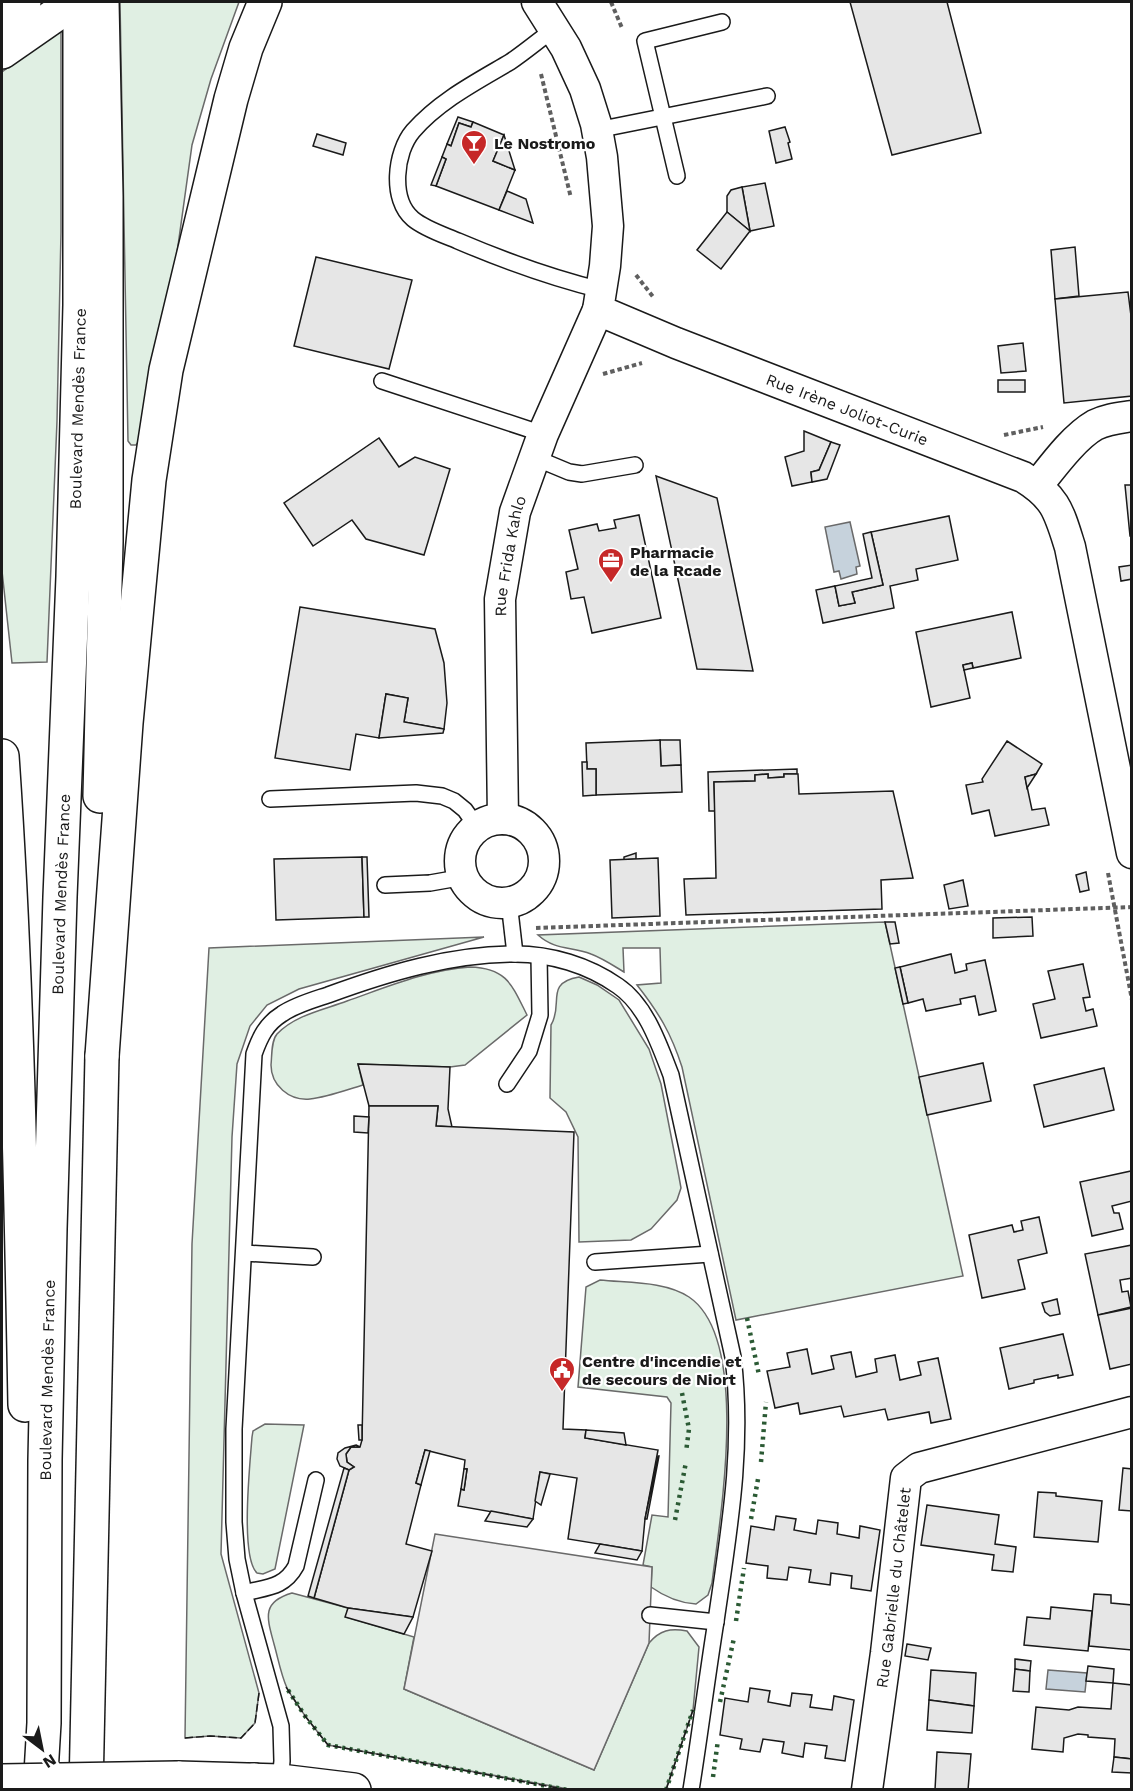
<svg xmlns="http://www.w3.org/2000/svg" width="1133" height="1791" viewBox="0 0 1133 1791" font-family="'Work Sans',sans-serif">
  <rect width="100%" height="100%" fill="#fff"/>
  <g fill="#e0efe3" stroke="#6a6a6a" stroke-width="1.5">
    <path d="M120,2H239L211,79L192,145L176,260L139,441L136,445H131L128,441Z"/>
    <path d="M61,29V232L57,421L47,662L12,663L2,571V72Z"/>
    <path d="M885,922L963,1276L736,1320L682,1067C671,1033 659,1013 637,985L661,983L660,948H623L624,972C614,966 602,958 591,954C571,946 556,951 538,935Z"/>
    <path d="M484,937L299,989L267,1005L250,1026L237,1064L232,1137L221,1554L259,1693L255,1723L241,1738L210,1736L185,1738L192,1244L209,948Z"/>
    <path d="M470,967C507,968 512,985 527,1015L465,1065L450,1067L358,1064L363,1085C346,1090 328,1097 310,1099C289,1101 271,1085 271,1065C272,1056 271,1041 277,1034C295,1015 323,1010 347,1001C387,987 427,970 470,967Z"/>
    <path d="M579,977L597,985L619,1000L649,1049L661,1084L679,1177L681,1188L677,1200L651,1229L631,1240L579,1242L578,1137L566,1112L550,1098L551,1025C564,1004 544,983 579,977Z"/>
    <path d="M600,1280C628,1283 665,1281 689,1297C751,1339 720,1518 712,1583L708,1595L696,1604C679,1603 665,1597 651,1587L652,1567L643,1565L652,1515L668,1517L671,1403L667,1397L578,1387L586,1287Z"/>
    <path d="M265,1424L304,1425L275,1569L263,1574L257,1573C240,1557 250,1464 252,1437L253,1431Z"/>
    <path d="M292,1593L348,1608L346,1617L414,1637L404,1689L594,1770L649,1643C660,1630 670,1628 687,1631L699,1647L693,1710L666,1789H568L328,1745C314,1727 298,1709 287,1688C281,1675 278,1658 274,1644C267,1618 261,1602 292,1593Z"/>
  </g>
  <path fill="#ededed" stroke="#6a6a6a" stroke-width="1.5" d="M435,1534L652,1567L649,1643L594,1770L404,1689Z"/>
  <g fill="#c6d2dc" stroke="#6a6a6a" stroke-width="1.5">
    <path d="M850,522L860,566L856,567L857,574L841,579L839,571L834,572L825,527Z"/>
    <path d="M1048,1670L1087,1673L1085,1692L1046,1689Z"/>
  </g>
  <g fill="#e6e6e6" stroke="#1a1a1a" stroke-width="1.5">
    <path d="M850,2H947L981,133L892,155Z"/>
    <path d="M458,117L473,122L471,127L459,123L451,146L447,144Z"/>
    <path d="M473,122L504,135L493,161L515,170L499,210L436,186L446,159L442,157L447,144L451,146L459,123L471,127Z"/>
    <path d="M785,127L790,142L788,143L792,159L776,163L769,131Z"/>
    <path d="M317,134L346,143L343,155L313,146Z"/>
    <path d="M504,135L515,170L493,161Z"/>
    <path d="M442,157L446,159L436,186L431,185Z"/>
    <path d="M765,183L774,226L750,231L742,187Z"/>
    <path d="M742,187L750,231L727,212V196L731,190Z"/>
    <path d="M507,191L526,199L533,223L499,210Z"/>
    <path d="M727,212L750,231L721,269L697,250Z"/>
    <path d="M1075,247L1079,296L1055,299L1051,250Z"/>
    <path d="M316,257L412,280L389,369L294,346Z"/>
    <path d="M1128,292L1132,324V396L1064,403L1055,299Z"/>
    <path d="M1023,343L1026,371L1001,373L998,346Z"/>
    <rect x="998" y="380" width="27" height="12"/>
    <path d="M804,431L831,442L819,470L811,472L812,482L792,486L785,457L804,451Z"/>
    <path d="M379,438L399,467L415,457L450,469L424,555L366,539L352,520L313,546L284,503Z"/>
    <path d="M831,442L840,445L827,479L812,482L811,472L819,470Z"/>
    <path d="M656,476L717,498L753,671L697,669Z"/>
    <path d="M1125,485H1132V536H1130Z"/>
    <path d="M639,515L661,618L592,633L584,597L571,599L566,572L578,569L569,530L597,524L599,531L616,528L614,520Z"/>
    <path d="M949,516L958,560L916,569L918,580L890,586L894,608L823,623L816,590L835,586L839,606L855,603L852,592L883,585L871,532Z"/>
    <path d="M871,532L883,585L852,592L855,603L839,606L835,586L872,578L863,534Z"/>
    <path d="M1132,565V579L1121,581L1119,567Z"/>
    <path d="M300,607L435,629L444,663L447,703L444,729L404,722L408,698L386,694L379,738L356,734L350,770L275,758Z"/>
    <path d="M1012,612L1021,658L973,668L972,663L963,665L970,698L931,707L916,632Z"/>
    <path d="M972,663L973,668L964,670L963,665Z"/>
    <path d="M386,694L408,698L404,722L444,729L443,733L379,738Z"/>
    <path d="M660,740H680L681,765L661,766Z"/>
    <path d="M660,740L661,766L681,765L682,792L596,795V769H587L586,743Z"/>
    <path d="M1007,741L1042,764L1036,774L1025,777L1032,810L1045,808L1049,825L995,836L989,810L972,814L966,785L983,782L982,779Z"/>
    <path d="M582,762H587V769H596V795L583,796Z"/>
    <path d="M797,769V774H784V777L768,778V774L755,775V781L714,782L715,811H709L708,772Z"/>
    <path d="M768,774V778L784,777V774H798L799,794L893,791L913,878L881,880L882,909L686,915L684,879L716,878L714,782L755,781V775Z"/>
    <path d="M1036,774L1027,788L1025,777Z"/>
    <path d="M636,853V859L624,860V857Z"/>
    <path d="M362,857L364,917L276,920L274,859Z"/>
    <path d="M362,857H367L369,917H364Z"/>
    <path d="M658,858L660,916L612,918L610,860Z"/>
    <path d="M1086,872L1089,890L1080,892L1076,875Z"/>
    <path d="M963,880L968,906L949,909L944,885Z"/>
    <path d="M1032,917L1033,936L993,938V918Z"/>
    <path d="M885,922H895L899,943L890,944Z"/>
    <path d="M951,954L955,973L967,970L966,964L985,960L996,1011L979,1015L975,996L960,999L961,1004L926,1011L923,999L908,1003L900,967Z"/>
    <path d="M1083,964L1090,997L1083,998L1086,1011L1093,1009L1097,1026L1041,1038L1033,1004L1055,999L1048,971Z"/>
    <path d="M900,967L908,1003L903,1004L895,968Z"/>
    <path d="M983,1063L991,1101L927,1115L919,1077Z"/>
    <path d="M358,1064L450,1067L448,1109L452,1127L436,1126L438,1106H369Z"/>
    <path d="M1104,1068L1114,1110L1044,1127L1034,1085Z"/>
    <path d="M369,1106H438L436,1126L574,1132L563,1429L586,1430L585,1438L658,1450L645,1519L642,1551L568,1539L577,1478L540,1472L533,1519L458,1506L461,1489L464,1490L467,1469H464L465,1460L425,1450L416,1483L421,1485L406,1544L432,1551L413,1617L348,1608L314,1598L349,1470L354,1467L347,1462L346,1454L351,1447H360L362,1440Z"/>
    <path d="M354,1116L369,1117L368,1133L354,1132Z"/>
    <path d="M1131,1171L1132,1201L1112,1206L1114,1213H1119L1123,1229L1092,1236L1080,1182Z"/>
    <path d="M1039,1217L1047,1253L1018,1260L1025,1289L982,1298L969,1235L1012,1225L1014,1232L1023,1230L1021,1221Z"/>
    <path d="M1132,1245V1278L1120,1280L1122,1292L1128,1291L1131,1307L1098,1315L1085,1254Z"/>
    <path d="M1057,1299L1060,1314L1050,1316L1045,1312L1042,1303Z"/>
    <path d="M1132,1308V1364L1110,1369L1098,1315Z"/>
    <path d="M1063,1334L1073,1375L1058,1378V1375L1034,1380V1383L1009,1389L1000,1348Z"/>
    <path d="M807,1349L812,1374L834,1369L831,1356L851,1352L856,1377L877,1372L875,1359L895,1355L900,1380L921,1375L918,1362L938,1358L951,1419L931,1423L929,1412L888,1420L885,1409L844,1417L841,1406L800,1414L798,1403L775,1408L767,1371L790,1367L787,1353Z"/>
    <path d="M358,1425H362V1440H359Z"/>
    <path d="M586,1430L624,1433L626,1445L585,1438Z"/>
    <path d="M356,1445L360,1447H351L346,1454L347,1462L354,1467L349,1470L340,1466L337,1459L338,1453L345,1448Z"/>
    <path d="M425,1450L430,1451L421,1485L416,1483Z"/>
    <path d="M658,1456H659L647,1519H645Z"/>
    <path d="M344,1468L349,1470L314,1598L308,1596Z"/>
    <path d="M1123,1468L1132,1469V1511L1119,1510Z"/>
    <path d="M464,1469H467L464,1490L461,1489Z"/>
    <path d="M540,1472L550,1474L541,1505L535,1501Z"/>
    <path d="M1038,1492L1056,1493V1496L1102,1501L1098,1542L1034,1537Z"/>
    <path d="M927,1505L999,1515L995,1544L1016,1547L1013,1572L992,1570L994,1555L921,1545Z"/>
    <path d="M491,1511L533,1519L527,1527L485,1521Z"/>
    <path d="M776,1516L796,1519L794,1530L816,1534L818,1520L838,1523L837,1534L859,1538L860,1526L880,1530L871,1591L851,1588L852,1576L831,1573L830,1585L809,1582L811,1570L789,1567L787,1580L767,1578L768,1566L746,1563L751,1526L774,1530Z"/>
    <path d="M600,1544L642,1551L637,1560L595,1553Z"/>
    <path d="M1094,1594L1111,1595V1603L1132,1605V1650L1089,1646Z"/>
    <path d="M1051,1607L1092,1611L1088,1651L1024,1645L1027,1617L1050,1619Z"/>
    <path d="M348,1608L413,1617L404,1634L345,1617Z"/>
    <path d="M907,1644L931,1648L928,1660L905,1656Z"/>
    <path d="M1015,1659L1031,1661L1030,1671L1015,1669Z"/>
    <path d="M1088,1666L1114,1669L1113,1683L1086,1681Z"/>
    <path d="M1015,1669L1030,1671L1029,1692L1013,1691Z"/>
    <path d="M931,1670L976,1673L974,1706L929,1700Z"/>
    <path d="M1113,1683L1132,1685V1759L1114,1757L1115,1739L1088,1737V1735L1078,1734L1064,1738L1063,1752L1032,1749L1036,1707L1069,1710L1078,1707L1111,1709Z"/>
    <path d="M750,1688L770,1691L768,1702L790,1706L792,1693L812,1695L810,1707L832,1710L834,1696L854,1700L845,1761L825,1758L827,1746L805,1743L803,1757L782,1753L784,1742L763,1739L760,1752L740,1749L742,1739L720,1735L725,1698L748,1702Z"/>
    <path d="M929,1700L974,1706L972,1733L927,1730Z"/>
    <path d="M937,1752L971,1754L968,1790H935Z"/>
    <path d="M1114,1757L1132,1759V1773L1112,1772Z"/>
  </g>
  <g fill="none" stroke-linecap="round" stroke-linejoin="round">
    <defs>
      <g id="service">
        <path d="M554,29C539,40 525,52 510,62C476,82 439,101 413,131C395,152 390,200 413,219C425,229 444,235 458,241C505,261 552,278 601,290"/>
        <path d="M597,130L767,96"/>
        <path d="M677,176L645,41L722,22"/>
        <path d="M382,381L543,434"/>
        <path d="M533,457L569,472L582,474L635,465"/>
        <path d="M270,799L416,793L442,796L454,801L465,810L477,827"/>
        <path d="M385,885L430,883L464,877"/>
        <path d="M509,902L515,954"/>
        <path d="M507,1084L529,1051L540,1015L539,956"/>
        <path d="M244,1253L313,1257"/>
        <path d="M595,1262L710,1254"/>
        <path d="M244,1593C267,1587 284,1588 296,1566L316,1480"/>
        <path d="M650,1615L716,1622"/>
        <path d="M280,1781L282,1761L281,1726L244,1593L237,1559L234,1522V1429L254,1054C260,1037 266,1024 282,1014C295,1005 313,1000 328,995C388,973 451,954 515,954C551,954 588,965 618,986C646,1005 659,1044 671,1075L733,1357C744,1448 729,1531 716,1621C707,1677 700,1734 691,1790"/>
      </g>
      <g id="minor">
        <path id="s1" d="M537,2L566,48L585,89L596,124L602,157L608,226L605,266L598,310L676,343L1023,477C1056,497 1059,512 1070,547L1132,853"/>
        <path d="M1037,486C1053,466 1074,437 1095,425C1107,419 1119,418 1132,416"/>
        <path id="s2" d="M503,819L500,599L515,512L543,434L598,310"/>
        <circle cx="502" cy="861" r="42"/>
        <path id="s3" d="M867,1790L886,1653L906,1478L919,1468L1132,1412"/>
      </g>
      <path id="tertiary" d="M178,1778L280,1781L354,1790"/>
      <g id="primary">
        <path d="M2,18L24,2"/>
        <path d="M2,52L74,2"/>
        <path d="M2,756C17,972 21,1189 25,1405"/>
        <path d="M100,796L106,542V196L102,2"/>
        <path d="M102,1056L126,723L149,480L166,370L231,99L246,48L265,2"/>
        <path id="s4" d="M40,1790L44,1723L45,1460L50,1229L60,897L73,577L80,305V2"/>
      </g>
      <g id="trunk">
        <path d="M86,1790L102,1056"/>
        <path d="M252,1790L254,1780"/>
      </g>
    </defs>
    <use href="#service" stroke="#1a1a1a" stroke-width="18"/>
    <use href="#minor" stroke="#1a1a1a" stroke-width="33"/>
    <use href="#tertiary" stroke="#1a1a1a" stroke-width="36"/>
    <use href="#primary" stroke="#1a1a1a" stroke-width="36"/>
    <use href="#trunk" stroke="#1a1a1a" stroke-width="36"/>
    <g stroke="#5f5f5f" stroke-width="4" stroke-dasharray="4.5 3" stroke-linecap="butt">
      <path d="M611,2L622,28"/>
      <path d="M541,74L571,198"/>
      <path d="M636,275L654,298"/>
      <path d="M603,374L642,363"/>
      <path d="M1004,435L1043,427"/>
      <path d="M1108,873L1132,1000"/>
      <path d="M536,928L1132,907"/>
    </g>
    <use href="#service" stroke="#fff" stroke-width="15"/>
    <use href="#minor" stroke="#fff" stroke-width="30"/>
    <use href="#tertiary" stroke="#fff" stroke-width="33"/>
    <use href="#primary" stroke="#fff" stroke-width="33"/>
    <use href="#trunk" stroke="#fff" stroke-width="33"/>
    <defs>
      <path id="tertiary-bridge" d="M2,1781L178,1778"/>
    </defs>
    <use href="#tertiary-bridge" stroke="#1a1a1a" stroke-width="36" stroke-linecap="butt"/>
    <use href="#tertiary-bridge" stroke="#fff" stroke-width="33"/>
    <g stroke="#2b5a34" stroke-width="4.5" stroke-dasharray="3 4.5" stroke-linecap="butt">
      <path d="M747,1318L759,1375"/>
      <path d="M682,1393L689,1429L686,1452"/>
      <path d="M761,1462L766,1402"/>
      <path d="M751,1519L758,1479"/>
      <path d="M675,1520L686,1462"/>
      <path d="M736,1621L744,1568"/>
      <path d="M288,1690L305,1716L328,1745L568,1790"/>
      <path d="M720,1702L734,1638"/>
      <path d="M713,1777L718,1740"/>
      <path d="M666,1790L693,1710"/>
    </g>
    <g stroke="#1a1a1a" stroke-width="1.5" stroke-dasharray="8 3" stroke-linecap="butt">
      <path d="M286,1687L305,1716L328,1745L568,1790"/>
      <path d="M185,1738L210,1736L241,1738L255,1723L259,1693"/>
      <path d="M666,1790L693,1710"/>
    </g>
  </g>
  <defs>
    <symbol id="bar-pin" viewBox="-11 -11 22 30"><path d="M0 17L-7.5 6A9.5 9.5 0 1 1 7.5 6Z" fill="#c62828" stroke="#fff"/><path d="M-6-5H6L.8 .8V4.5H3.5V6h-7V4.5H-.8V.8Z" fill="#fff"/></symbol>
    <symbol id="office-pin" viewBox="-11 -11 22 30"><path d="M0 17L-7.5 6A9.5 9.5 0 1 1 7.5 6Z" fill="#c62828" stroke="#fff"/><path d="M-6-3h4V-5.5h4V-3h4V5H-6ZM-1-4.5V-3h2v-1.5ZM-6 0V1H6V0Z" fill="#fff"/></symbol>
    <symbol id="civic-pin" viewBox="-11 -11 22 30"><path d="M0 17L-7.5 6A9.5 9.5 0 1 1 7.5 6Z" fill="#c62828" stroke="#fff"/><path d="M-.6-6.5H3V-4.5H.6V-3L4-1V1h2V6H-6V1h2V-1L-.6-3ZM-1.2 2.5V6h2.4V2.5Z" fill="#fff"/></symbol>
  </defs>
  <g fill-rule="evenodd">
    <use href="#bar-pin" x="459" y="128" width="30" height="40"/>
    <use href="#office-pin" x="596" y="546" width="30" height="40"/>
    <use href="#civic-pin" x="547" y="1355" width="30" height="40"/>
  </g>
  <g text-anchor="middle" stroke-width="4.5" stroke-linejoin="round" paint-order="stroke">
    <g font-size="16" font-weight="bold" fill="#1a1a1a" stroke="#fff" text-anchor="start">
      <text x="494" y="149">Le Nostromo</text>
      <text x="630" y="558">Pharmacie<tspan x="630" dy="18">de la Rcade</tspan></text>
      <text x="582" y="1367">Centre d'incendie et<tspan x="582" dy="18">de secours de Niort</tspan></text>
    </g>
    <g font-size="16" fill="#1a1a1a" stroke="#fff">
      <text dy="6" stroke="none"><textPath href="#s1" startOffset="592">Rue Irène Joliot-Curie</textPath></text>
      <text dy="6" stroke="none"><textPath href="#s4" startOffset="1382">Boulevard Mendès France</textPath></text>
      <text dy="6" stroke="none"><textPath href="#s2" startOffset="264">Rue Frida Kahlo</textPath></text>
      <text dy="6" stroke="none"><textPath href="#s4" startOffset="896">Boulevard Mendès France</textPath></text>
      <text dy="6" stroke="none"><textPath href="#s4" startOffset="410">Boulevard Mendès France</textPath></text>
      <text dy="6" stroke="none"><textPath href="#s3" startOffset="204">Rue Gabrielle du Châtelet</textPath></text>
    </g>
  </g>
  <rect width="1133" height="1791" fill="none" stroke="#1a1a1a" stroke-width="6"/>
  <g transform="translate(42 1749) rotate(148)" stroke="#ffffff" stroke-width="4.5" paint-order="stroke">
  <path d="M0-4.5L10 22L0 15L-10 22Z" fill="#1a1a1a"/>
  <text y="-9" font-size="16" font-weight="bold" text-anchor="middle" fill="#1a1a1a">N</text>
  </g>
</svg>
